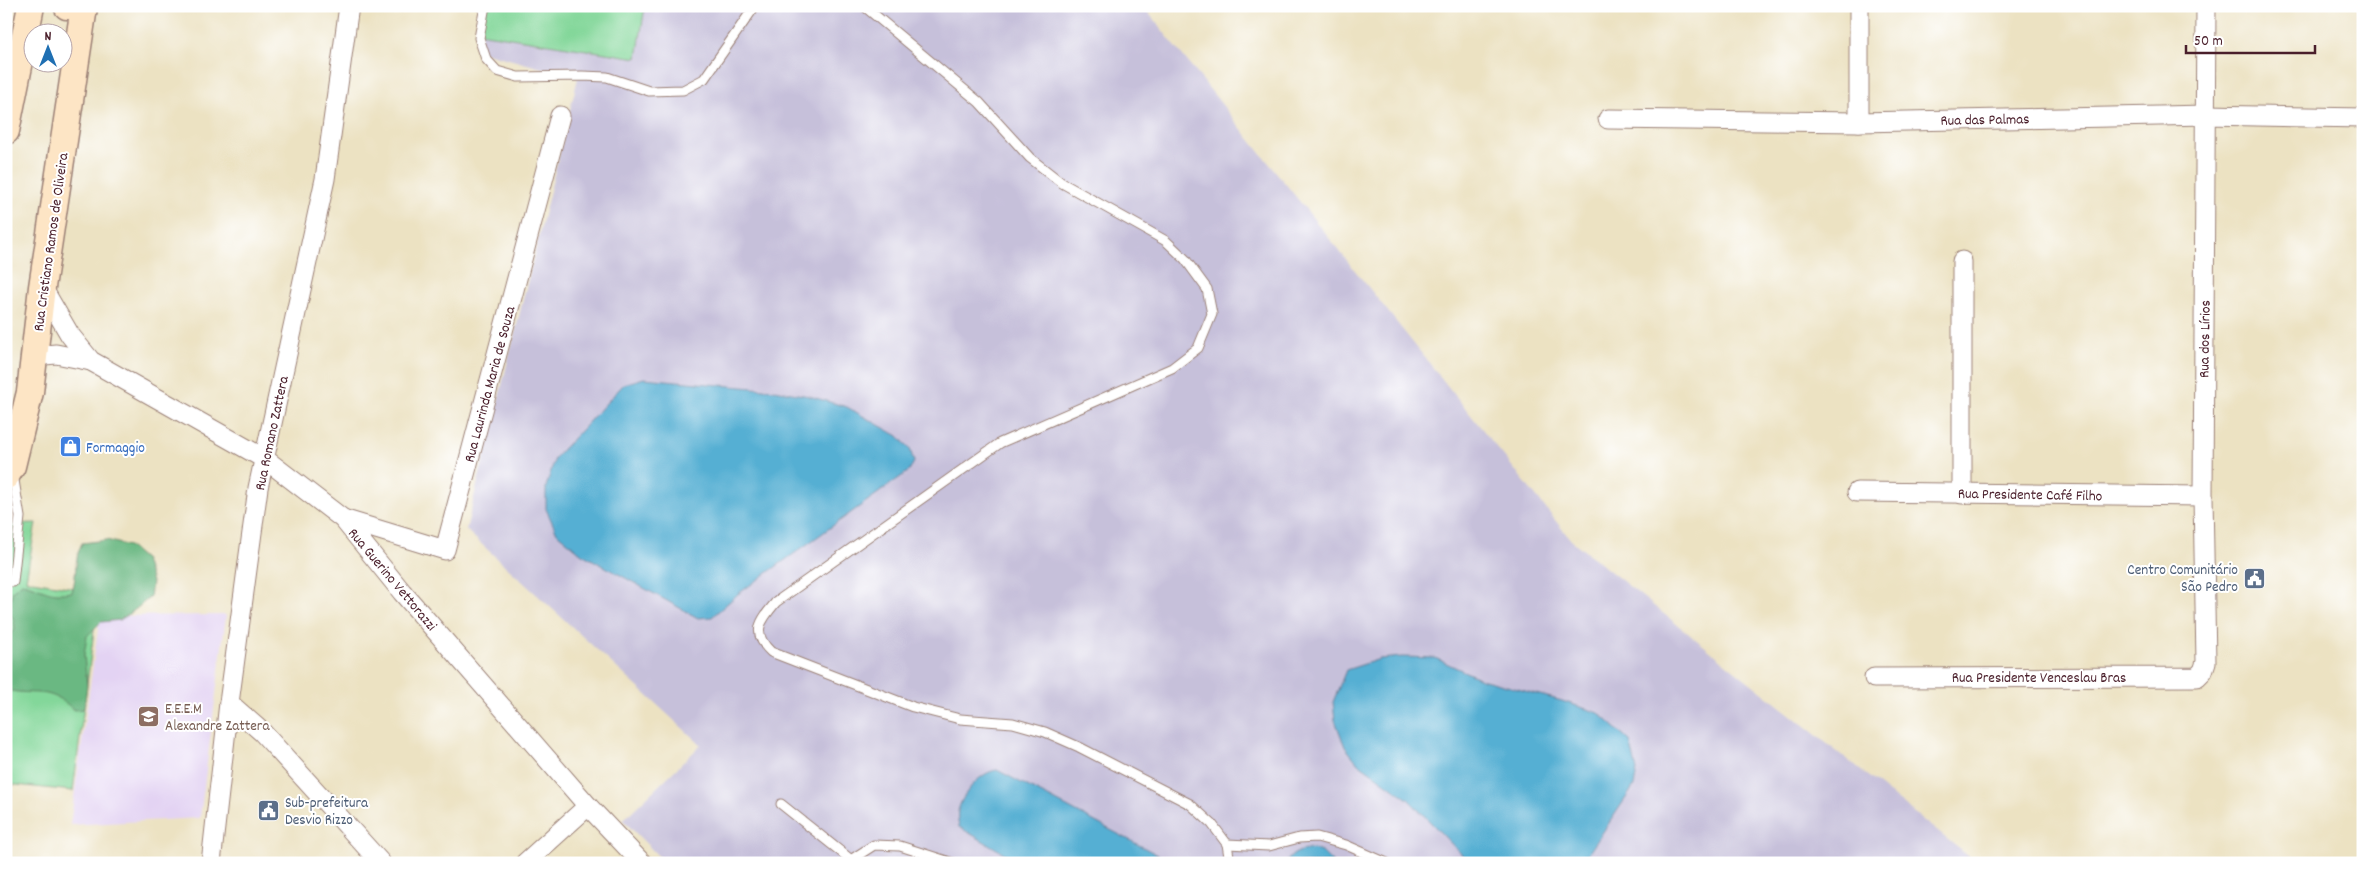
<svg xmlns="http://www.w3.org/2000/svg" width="2369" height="869" viewBox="0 0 2369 869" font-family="Dekko,sans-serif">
  <rect width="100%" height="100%" fill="#fff"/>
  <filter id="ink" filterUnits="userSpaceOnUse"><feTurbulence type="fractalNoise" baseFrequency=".02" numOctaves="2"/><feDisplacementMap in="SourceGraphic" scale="10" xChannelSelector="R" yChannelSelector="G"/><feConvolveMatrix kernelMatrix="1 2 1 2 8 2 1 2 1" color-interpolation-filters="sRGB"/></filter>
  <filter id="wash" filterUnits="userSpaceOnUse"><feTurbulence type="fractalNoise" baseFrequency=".0096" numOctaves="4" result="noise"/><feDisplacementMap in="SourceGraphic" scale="20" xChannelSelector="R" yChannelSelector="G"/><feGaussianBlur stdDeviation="1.12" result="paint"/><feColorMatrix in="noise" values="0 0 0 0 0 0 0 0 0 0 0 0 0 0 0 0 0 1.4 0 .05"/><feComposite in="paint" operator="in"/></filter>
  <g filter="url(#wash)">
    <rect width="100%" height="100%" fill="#ece2c2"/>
    <path fill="#e3d3f3" d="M226,615L200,818L70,825L100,616Z"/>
    <path fill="#c6c0da" d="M483,6H1143L1571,540L1977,863H665L623,820L701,745L466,530L578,78L476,50Z"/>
    <g fill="#83d79a" stroke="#667b62">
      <path d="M483,6H645L637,58L479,33Z"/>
      <path d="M36,523L26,580L99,592L73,791L6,784V526L8,524Z"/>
    </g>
    <path fill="#6ab882" stroke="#5a6c56" d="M107,540L129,546L145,560L152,582L150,597L136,609L120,620L101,622L87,636L84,655L87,686L84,709L74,710C47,685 38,697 6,690V638L15,630L14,620L8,609L13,590L22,583C45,588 47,596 72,592C78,572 73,561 82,543Z"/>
    <g fill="#55afd3" stroke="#50677f">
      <path d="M644,378L774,390L809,396L847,407L898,436L910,449L914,462L909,471L738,594L712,617L698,618L582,554L557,533L546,509V487L555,458L624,384Z"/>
      <path d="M1402,657L1435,658L1481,679L1562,701L1599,713L1630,741L1637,771L1634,786L1582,863H1470L1408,799L1358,763L1345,747L1335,720L1333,702L1346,670L1380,659Z"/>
      <path d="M997,770L1173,863H1021L959,827C958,822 957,816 958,811C962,794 980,772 997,770Z"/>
      <path d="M1314,849L1323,853L1333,863H1286C1292,852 1302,850 1314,849Z"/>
    </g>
  </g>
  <g filter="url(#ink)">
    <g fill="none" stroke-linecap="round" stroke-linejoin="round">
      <defs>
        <g id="lane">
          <path d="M485,6L479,38L486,59L497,71L518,77L582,76L607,77L649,91L683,90L704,79L755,6"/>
          <path d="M864,6L979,102L1030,158L1062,183L1166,241L1185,259L1207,289L1212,314L1198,348L1172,368L1000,443L776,602C761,620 750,632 771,652L913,707L960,719L1013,723L1045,732L1079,747L1190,804L1212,824L1227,844L1230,863"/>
          <path d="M13,582L20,517L13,474"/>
          <path d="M781,804L850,859"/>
          <path d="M1227,844L1269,846L1299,838L1317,837L1346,845L1387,863"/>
          <path d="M846,863L874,845L900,846L953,863"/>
        </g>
        <g id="street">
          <path d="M1608,119L1859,122L2207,115L2363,118"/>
          <path d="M1859,122V6"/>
          <path d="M1962,261V494"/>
          <path d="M42,287L70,335L91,361L265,459L343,519L402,592L588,806L642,863"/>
          <path d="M34,356L56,354L91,361"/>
          <path d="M1857,492L2203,496"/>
          <path d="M343,519L445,550L560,116"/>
          <path d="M1874,678L2197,677L2203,671L2206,662L2203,496L2206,6"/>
          <path d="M229,703L262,732L381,863"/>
          <path d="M211,863L229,703L258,488L325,179L349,6"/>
          <path d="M525,863L588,806"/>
        </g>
        <g id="secondary">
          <path d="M6,131L31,6"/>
          <path d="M6,476L12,466L30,392L42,287L84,7L67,6"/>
        </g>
      </defs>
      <use href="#lane" stroke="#9b8076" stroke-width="11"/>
      <use href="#street" stroke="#9b8076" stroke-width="21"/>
      <use href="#secondary" stroke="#9b8076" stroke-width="29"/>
      <use href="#lane" stroke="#fff" stroke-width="9"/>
      <use href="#street" stroke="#fff" stroke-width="19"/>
      <use href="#secondary" stroke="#fde5c5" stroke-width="26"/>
    </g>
  </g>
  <defs>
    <symbol id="shop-square" viewBox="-11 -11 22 22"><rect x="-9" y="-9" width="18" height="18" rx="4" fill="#3f7fe0" stroke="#fff"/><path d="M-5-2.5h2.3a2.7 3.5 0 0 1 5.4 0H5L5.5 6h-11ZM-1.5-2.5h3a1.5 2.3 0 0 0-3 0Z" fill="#fff"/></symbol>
    <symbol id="civic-square" viewBox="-11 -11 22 22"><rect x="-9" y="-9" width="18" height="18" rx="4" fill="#5c6f8a" stroke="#fff"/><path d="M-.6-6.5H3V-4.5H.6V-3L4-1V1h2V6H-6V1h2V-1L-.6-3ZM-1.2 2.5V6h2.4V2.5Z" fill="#fff"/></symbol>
    <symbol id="school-square" viewBox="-11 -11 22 22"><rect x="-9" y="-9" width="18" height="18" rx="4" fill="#8d6e63" stroke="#fff"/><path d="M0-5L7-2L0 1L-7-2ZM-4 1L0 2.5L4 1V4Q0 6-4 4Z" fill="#fff"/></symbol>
  </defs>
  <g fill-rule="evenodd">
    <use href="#shop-square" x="58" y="434" width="25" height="25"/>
    <use href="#civic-square" x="2242" y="566" width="25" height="25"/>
    <use href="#school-square" x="136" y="704" width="25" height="25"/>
    <use href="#civic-square" x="256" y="798" width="25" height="25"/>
  </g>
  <g text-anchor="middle" stroke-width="4" stroke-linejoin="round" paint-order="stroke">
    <g font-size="15" fill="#4a1f2b" stroke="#fff">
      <text transform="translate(1985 119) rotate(-1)" y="5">Rua das Palmas</text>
      <text transform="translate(50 242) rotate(-82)" y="5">Rua Cristiano Ramos de Oliveira</text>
      <text transform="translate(2204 339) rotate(-89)" y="5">Rua dos Lírios</text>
      <text transform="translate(489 384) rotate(-75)" y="5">Rua Laurinda Maria de Souza</text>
      <text transform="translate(271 433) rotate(-78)" y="5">Rua Romano Zattera</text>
      <text transform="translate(2030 494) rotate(1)" y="5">Rua Presidente Café Filho</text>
      <text transform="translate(393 579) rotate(50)" y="5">Rua Guerino Vettorazzi</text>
      <text x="2039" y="682">Rua Presidente Venceslau Bras</text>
    </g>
    <g font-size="15" fill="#366cbe" stroke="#fff" text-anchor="start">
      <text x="86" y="452">Formaggio</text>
    </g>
    <g font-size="15" fill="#4e5e75" stroke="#fff" text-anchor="end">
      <text x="2238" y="574">Centro Comunitário<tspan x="2238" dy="17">São Pedro</tspan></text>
      <text x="285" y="807" text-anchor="start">Sub-prefeitura<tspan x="285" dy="17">Desvio Rizzo</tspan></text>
    </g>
    <g font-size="15" fill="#785e54" stroke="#fff" text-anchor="start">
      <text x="165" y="713">E.E.E.M<tspan x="165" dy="17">Alexandre Zattera</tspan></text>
    </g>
  </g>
  <rect width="2369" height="869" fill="none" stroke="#fff" stroke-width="25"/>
  <g transform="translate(48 48)"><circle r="24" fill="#ffffff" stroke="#b7a5aa"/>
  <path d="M0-4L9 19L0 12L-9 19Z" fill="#1f6fb2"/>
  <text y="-8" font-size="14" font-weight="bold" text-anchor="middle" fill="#4a1f2b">N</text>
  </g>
  <path d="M2186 45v8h129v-8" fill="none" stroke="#4a1f2b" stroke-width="2.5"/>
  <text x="2194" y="45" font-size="15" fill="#4a1f2b" stroke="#ffffff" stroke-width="4" paint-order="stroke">50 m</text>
</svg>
